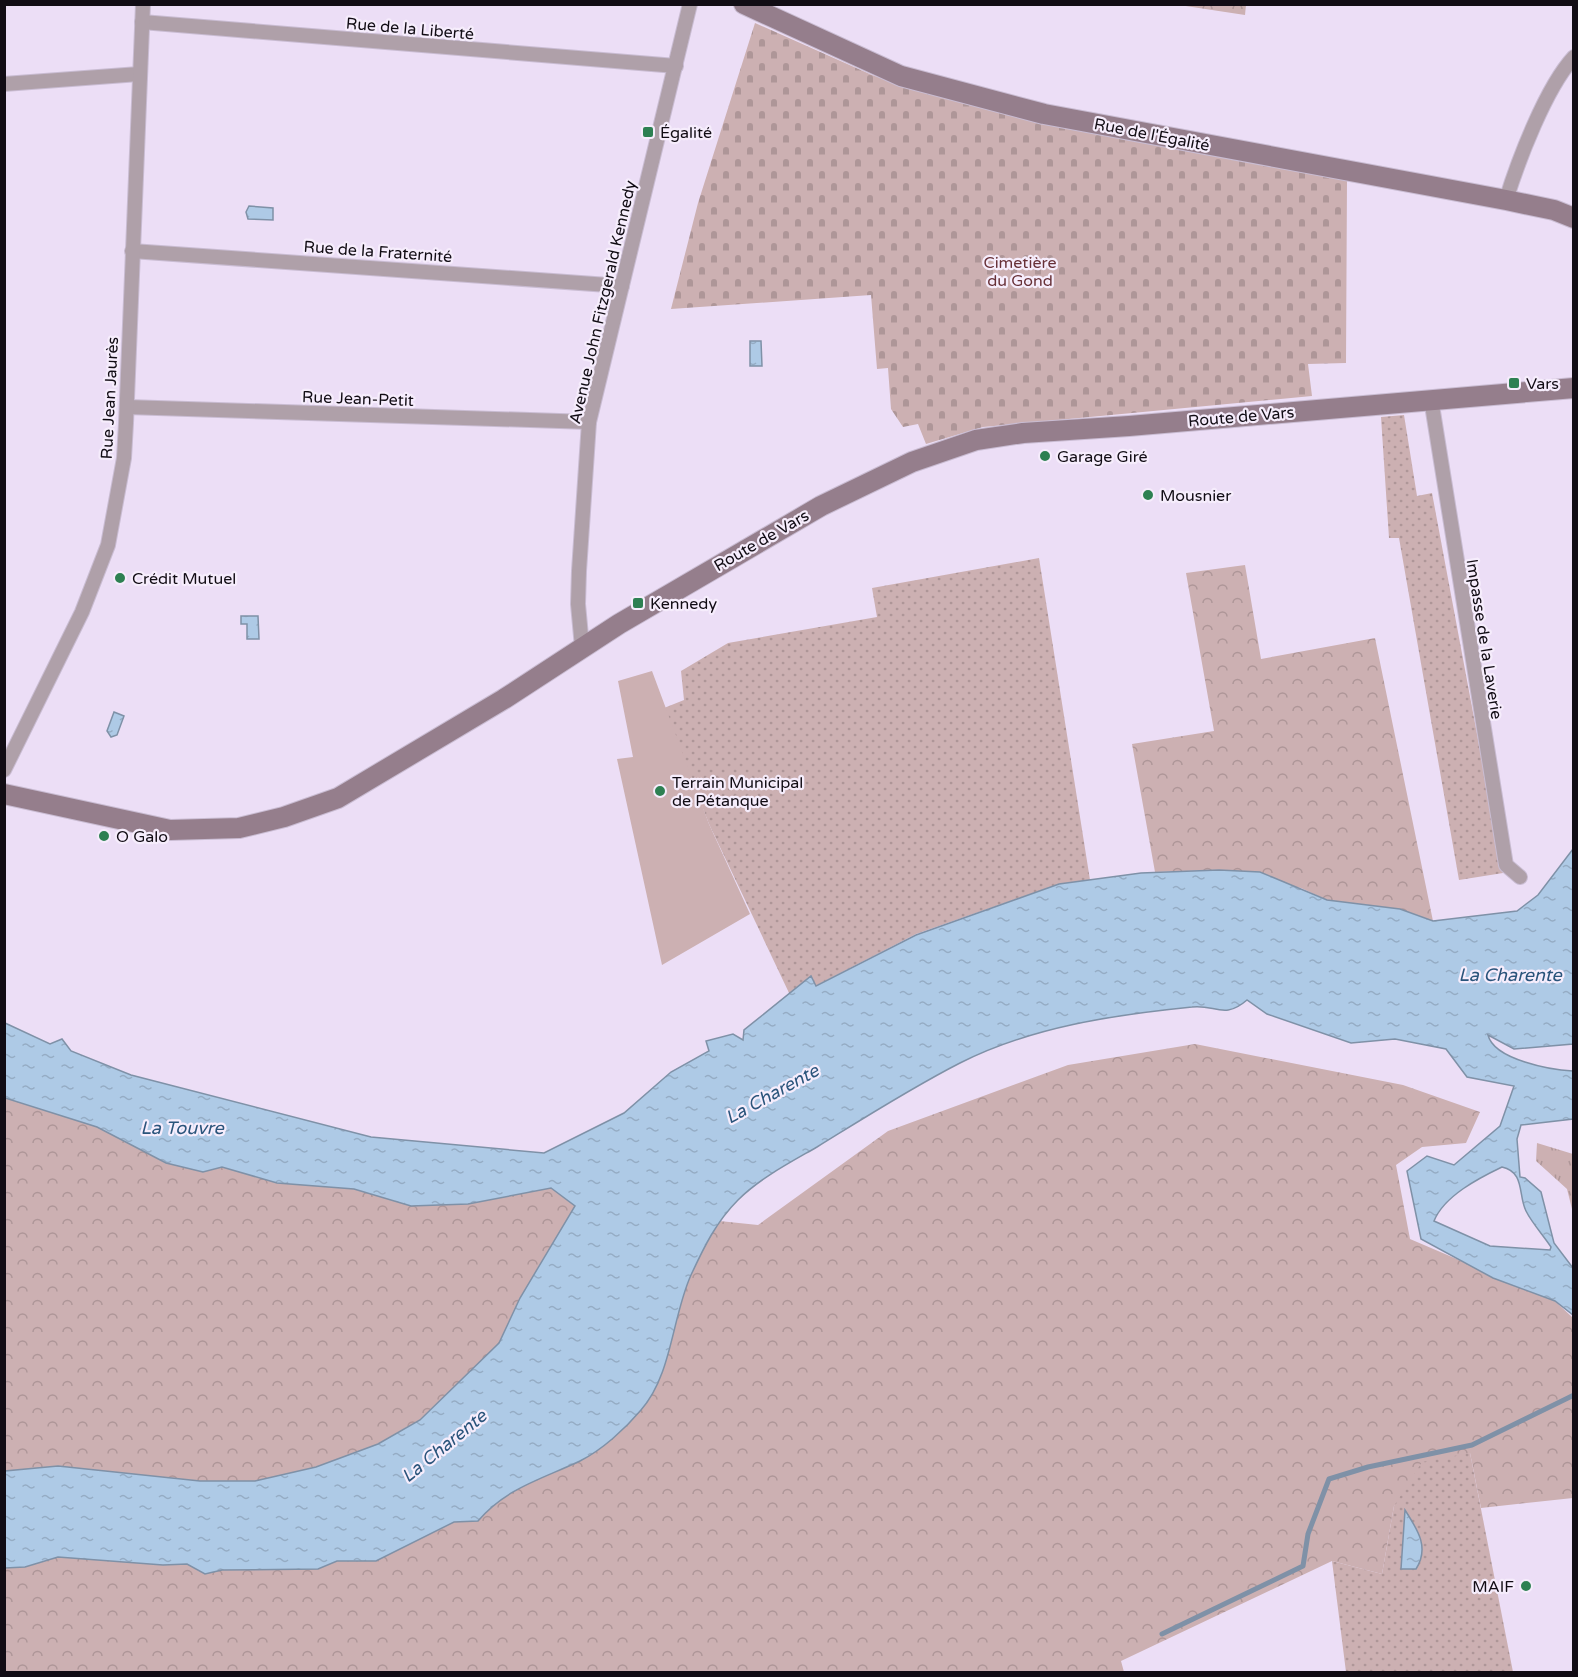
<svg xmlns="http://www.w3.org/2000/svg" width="1578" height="1677" viewBox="0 0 1578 1677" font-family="'Varela Round',sans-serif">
  <defs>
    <pattern id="grass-tufts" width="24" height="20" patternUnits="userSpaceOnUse" patternTransform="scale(1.5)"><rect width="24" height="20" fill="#ccb0b2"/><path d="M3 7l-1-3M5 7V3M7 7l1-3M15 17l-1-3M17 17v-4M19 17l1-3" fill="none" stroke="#ae9698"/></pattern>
    <pattern id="forest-crowns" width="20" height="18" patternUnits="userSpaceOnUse" patternTransform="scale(1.5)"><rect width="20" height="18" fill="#ccb0b2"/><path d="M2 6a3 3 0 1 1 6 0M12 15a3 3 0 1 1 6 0" fill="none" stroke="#ae9698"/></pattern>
    <pattern id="cemetery-stones" width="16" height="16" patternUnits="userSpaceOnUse" patternTransform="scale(1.5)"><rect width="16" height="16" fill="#ccb0b2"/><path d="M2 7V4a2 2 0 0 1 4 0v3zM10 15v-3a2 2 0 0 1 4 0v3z" fill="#ae9698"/></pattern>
    <pattern id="garden-dots" width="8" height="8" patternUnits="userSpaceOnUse" patternTransform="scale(1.5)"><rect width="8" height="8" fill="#ccb0b2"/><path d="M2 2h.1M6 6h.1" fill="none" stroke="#ae9698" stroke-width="1.8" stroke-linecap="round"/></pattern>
    <pattern id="water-ripples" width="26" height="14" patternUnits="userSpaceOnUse" patternTransform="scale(1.5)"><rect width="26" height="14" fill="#aecae6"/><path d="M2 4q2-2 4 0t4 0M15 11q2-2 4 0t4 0" fill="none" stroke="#95acc4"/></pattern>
  </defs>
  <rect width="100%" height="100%" fill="#ecdef6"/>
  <path fill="url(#grass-tufts)" d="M1537,1143L1573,1154V1213L1567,1189L1536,1161Z"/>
  <g fill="url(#forest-crowns)">
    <path d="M1179,5L1246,4V5L1245,15Z"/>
    <path d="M1245,565L1261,659L1375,638L1433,921L1400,909L1327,900L1301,888L1219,870L1155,872L1132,744L1214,731L1186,573Z"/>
    <path d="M1195,1044L1403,1085L1480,1112L1466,1143L1422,1147L1396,1165L1410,1239L1555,1301L1573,1318V1498L1481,1508L1470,1453L1394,1506L1382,1574L1332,1561L1121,1661L1124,1672H5V1092L468,1204L551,1188L575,1206L758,1225L888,1131L1068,1065Z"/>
  </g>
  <path fill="url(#cemetery-stones)" d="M755,23L872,75L914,89L1005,114L1347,180L1346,363L1308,364L1312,396L983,427L926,444L918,424L903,427L891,409L888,368L877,369L871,295L671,309L698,203Z"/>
  <g fill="url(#garden-dots)">
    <path d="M1404,415L1417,496L1432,493L1503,873L1459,880L1399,538H1389L1381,417Z"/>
    <path d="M1039,558L1090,880L1059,884L916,934L815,986L811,976L790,995L709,824L664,708L684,700L681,671L728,643L877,617L872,588Z"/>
    <path d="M1470,1453L1513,1672H1346L1332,1561L1382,1574L1394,1506L1422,1462Z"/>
  </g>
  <path fill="#ccb0b2" d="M652,671L709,824L750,914L662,965L617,759L633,757L618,681Z"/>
  <g fill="url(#water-ripples)" stroke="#7f91a7" stroke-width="1.5" fill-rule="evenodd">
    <path d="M249,206L273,208V220L248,219L246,212Z"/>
    <path d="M750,341H761L762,366H750Z"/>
    <path d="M241,616H258L259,639H247V624H241Z"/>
    <path d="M114,712L124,716L117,735L111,737L107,731Z"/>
    <path d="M1573,849V1044L1514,1049L1488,1035C1494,1060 1552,1070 1573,1071V1119L1521,1125L1517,1139L1520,1177L1525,1178L1541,1192L1554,1243L1573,1268V1315L1555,1301L1493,1278L1421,1239L1407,1171L1427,1156L1454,1165L1500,1126L1514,1086L1467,1077L1446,1049L1395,1039L1351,1043L1267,1014L1247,1000C1224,1020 1215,1004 1192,1007C1113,1015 1031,1027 960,1063C911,1088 864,1118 817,1147C791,1162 760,1178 738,1200C716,1222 704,1247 691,1275C672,1317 672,1375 641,1410C625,1429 602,1450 580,1461C542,1479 506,1488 478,1521L454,1522L376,1561H337L318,1569L222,1570L205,1574L187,1564L163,1565L58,1557L25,1567L5,1568V1471L58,1466L200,1481H255L316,1467L378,1444L420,1420L499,1343L520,1298L575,1206L551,1188L468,1204L411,1206L354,1189L277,1183L222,1167L203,1172L166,1163L97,1127L5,1098V1023L50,1044L62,1039L71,1051L131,1075L371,1137L544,1153L624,1113L671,1072L709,1051L706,1041L733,1034L743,1040L744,1030L811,976L816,986L916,935L1059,884L1141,873L1219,870L1260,872L1327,900L1400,909L1433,921L1517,911L1538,895ZM1502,1167C1525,1172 1518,1195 1526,1211C1532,1223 1543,1235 1551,1247L1550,1250L1490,1246L1434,1221C1444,1196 1479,1178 1502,1167Z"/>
    <path d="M1405,1510C1417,1529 1430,1547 1416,1569H1401Z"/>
  </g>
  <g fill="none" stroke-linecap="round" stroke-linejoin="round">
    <path stroke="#7f91a7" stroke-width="5" d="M1162,1634L1303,1566L1308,1534L1329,1479L1368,1467L1472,1445L1574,1395"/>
    <defs>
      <g id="street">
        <path d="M142,22L676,66"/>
        <path d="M4,84L139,74"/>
        <path d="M1506,200C1518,161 1546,87 1574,57"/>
        <path d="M132,251L622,286"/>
        <path d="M1431,399L1506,865L1520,877"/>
        <path d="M127,407L589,422"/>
        <path d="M582,647L578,604L579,571L589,422L690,4"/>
        <path d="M4,770L82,612L108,545L124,458L126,423L143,4"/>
      </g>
      <g id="secondary">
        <path d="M744,4L901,76L1044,114L1506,200L1554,210L1574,218"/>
        <path d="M4,794L170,830L239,828L284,817L338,798L504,699L619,624L821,506L912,462L976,440L1023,433L1129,426L1574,388"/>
      </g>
    </defs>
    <use href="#street" stroke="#c9bcd2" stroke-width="16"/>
    <use href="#secondary" stroke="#c9bcd2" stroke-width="22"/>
    <use href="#street" stroke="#afa0a9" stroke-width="14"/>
    <use href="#secondary" stroke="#957e8c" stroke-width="20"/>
  </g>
  <g fill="#2d8052" stroke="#f6edfc" stroke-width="2">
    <rect x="642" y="126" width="12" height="12" rx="3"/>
    <rect x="1508" y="377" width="12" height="12" rx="3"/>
    <circle cx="1045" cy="456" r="6"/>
    <circle cx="1148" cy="495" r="6"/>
    <circle cx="120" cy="578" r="6"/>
    <rect x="632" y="597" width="12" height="12" rx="3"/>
    <circle cx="660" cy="791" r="6"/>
    <circle cx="104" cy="836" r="6"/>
    <circle cx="1526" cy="1586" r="6"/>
  </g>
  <g text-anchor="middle" stroke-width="4.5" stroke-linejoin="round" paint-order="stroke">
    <g font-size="16" fill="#110c14" stroke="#f6edfc">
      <text transform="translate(410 28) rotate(5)" y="6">Rue de la Liberté</text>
      <text transform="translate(1152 134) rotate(11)" y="6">Rue de l'Égalité</text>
      <text transform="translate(378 251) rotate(4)" y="6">Rue de la Fraternité</text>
      <text transform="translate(602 302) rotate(-77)" y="6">Avenue John Fitzgerald Kennedy</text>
      <text transform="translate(109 398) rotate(-87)" y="6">Rue Jean Jaurès</text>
      <text transform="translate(358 398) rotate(2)" y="6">Rue Jean-Petit</text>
      <text transform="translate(1241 416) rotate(-5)" y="6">Route de Vars</text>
      <text transform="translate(761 540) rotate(-30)" y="6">Route de Vars</text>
      <text transform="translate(1485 639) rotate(81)" y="6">Impasse de la Laverie</text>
    </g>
    <g font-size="16" fill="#110c14" stroke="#f6edfc" text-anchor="start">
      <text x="660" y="138">Égalité</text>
      <text x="1526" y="389">Vars</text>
      <text x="1057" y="462">Garage Giré</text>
      <text x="1160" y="501">Mousnier</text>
      <text x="132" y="584">Crédit Mutuel</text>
      <text x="650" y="609">Kennedy</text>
      <text x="672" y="788">Terrain Municipal<tspan x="672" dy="18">de Pétanque</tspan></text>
      <text x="116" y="842">O Galo</text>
      <text x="1514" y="1592" text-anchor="end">MAIF</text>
    </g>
    <g font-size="16" fill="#673037" stroke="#f6edfc">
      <text x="1020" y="268">Cimetière<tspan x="1020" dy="18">du Gond</tspan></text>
    </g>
    <g font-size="18" font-style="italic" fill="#2a547b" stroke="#f6edfc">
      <text x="1510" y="981">La Charente</text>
      <text transform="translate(772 1094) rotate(-29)" y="6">La Charente</text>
      <text x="182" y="1134">La Touvre</text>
      <text transform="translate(444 1446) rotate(-39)" y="6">La Charente</text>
    </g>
  </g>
  <rect width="1578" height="1677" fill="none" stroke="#110c14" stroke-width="12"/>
</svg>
